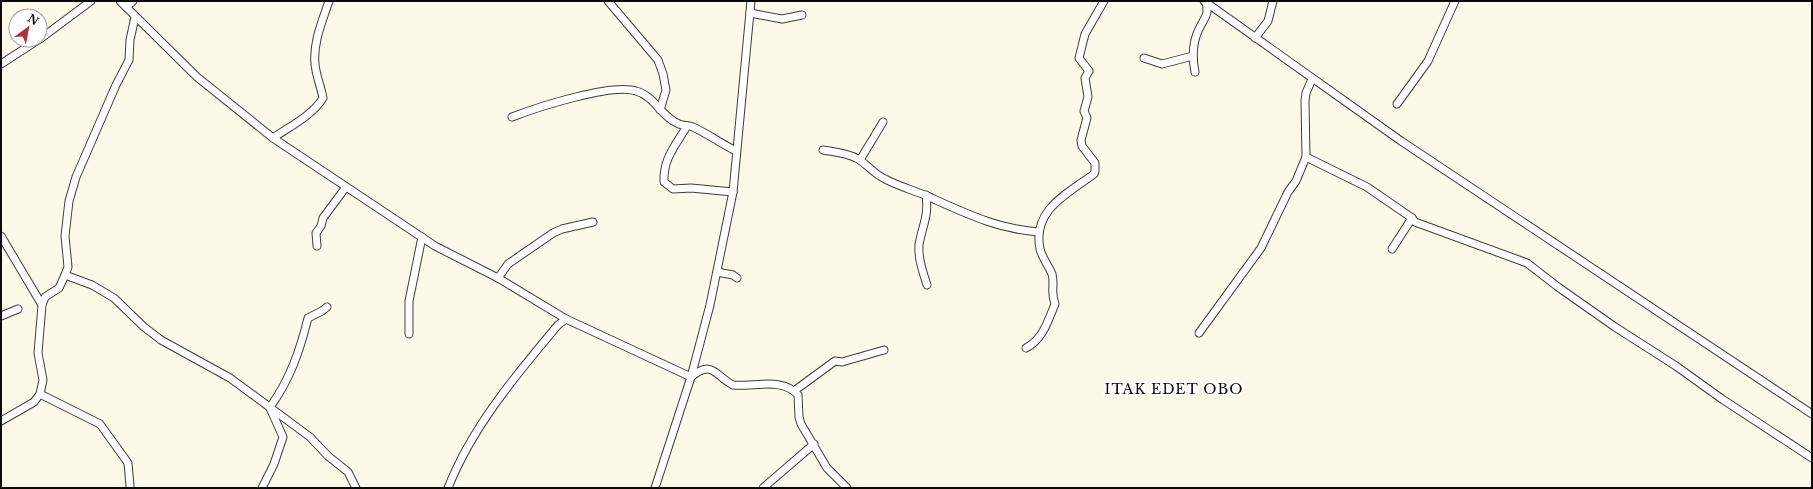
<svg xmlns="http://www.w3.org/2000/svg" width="1813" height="489" viewBox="0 0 1813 489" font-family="'Libre Baskerville',serif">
  <rect width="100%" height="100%" fill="#fcf9e9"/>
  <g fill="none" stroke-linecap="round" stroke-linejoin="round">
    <defs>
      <g id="minor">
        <path d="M120,1L197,77L273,138L435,246L498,278L566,319L691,377C713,359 715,376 733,385C754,387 783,377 798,395L799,417L801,424L827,468L847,488"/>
        <path d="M608,1L658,60L663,74L666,90L660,110"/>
        <path d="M1204,1L1401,141L1812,414"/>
        <path d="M126,7L133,1"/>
        <path d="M750,13L782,19L802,15"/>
        <path d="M1255,38L1268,21L1273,1"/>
        <path d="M40,39L91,1"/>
        <path d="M1144,58L1162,64L1193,56"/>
        <path d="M1,64L38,40"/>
        <path d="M1195,72C1192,57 1192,43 1199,29C1205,16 1209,17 1206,1"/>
        <path d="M1397,104L1428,61L1455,1"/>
        <path d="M512,117C538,107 612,83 636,91C655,96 661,117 679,124C683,126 689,125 693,127C708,134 722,144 736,151"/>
        <path d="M687,126C676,145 663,158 664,182L673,189L691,188L733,192"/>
        <path d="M273,138C289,127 313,115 323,98C321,87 316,76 315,64C313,42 322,22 329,1"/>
        <path d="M823,150C835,152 848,153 858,159C868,165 874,174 885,179C898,186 913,190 927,196C965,213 997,229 1039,232"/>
        <path d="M1306,157L1367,187L1412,218L1392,249"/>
        <path d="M860,160L883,122"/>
        <path d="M926,195C929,217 922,226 919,245C918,259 923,272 927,285"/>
        <path d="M1412,218L1415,222L1527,263L1558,287L1615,327L1676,366L1722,399L1812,458"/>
        <path d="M1,236L42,305"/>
        <path d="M317,246L316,233L321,226L323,218L346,187"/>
        <path d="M717,272L733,275L737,278"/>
        <path d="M65,275L92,285L114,298L144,327L161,340L230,378L310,437L328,456L348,472L356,488"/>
        <path d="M498,278L508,264L553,233L562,229L593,222"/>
        <path d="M1,316L18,309"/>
        <path d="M1199,333L1261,248L1288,192L1296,181L1306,157L1305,101L1306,93L1312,79"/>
        <path d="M409,334V301L422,237"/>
        <path d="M1026,348C1043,339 1048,321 1055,304C1050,291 1055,286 1052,274C1049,266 1042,258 1040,249C1032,210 1067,194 1094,174L1095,171V163L1082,146L1081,140L1087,118L1084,111L1088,97L1085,78L1089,71L1079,58L1085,34L1104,1"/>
        <path d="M794,391L835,361L842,362L884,350"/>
        <path d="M40,394L100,424L128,463L130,486"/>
        <path d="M270,407C290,380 300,350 308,318L322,311L327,307"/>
        <path d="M1,421L34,402L40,394L43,380L38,353L42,305L45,297L59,288L65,275L68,267L65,236L69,201L76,177L116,85L129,60L130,40L135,17"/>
        <path d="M262,488L274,464L283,437L270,408"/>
        <path d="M448,488C472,427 516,375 558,325L566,319"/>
        <path d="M655,488L691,377L710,305L733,192L751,1"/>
        <path d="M763,488L814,444"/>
      </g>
    </defs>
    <use href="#minor" stroke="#3d3d3d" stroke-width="9"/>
    <use href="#minor" stroke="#fff" stroke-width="7"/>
  </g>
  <g text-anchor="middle" stroke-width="4" stroke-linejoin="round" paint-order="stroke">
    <g font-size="14" letter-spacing="1" fill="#0a0a0a" stroke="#fff">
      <text x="1174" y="394">ITAK EDET OBO</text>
    </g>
  </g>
  <rect width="1813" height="489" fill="none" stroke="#0a0a0a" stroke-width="4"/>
  <g transform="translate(28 28) rotate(32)"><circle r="19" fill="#ffffff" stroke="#9d9d9d"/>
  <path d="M0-3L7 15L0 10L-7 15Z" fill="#a8343a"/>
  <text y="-6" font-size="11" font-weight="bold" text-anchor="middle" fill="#0a0a0a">N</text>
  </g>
</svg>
